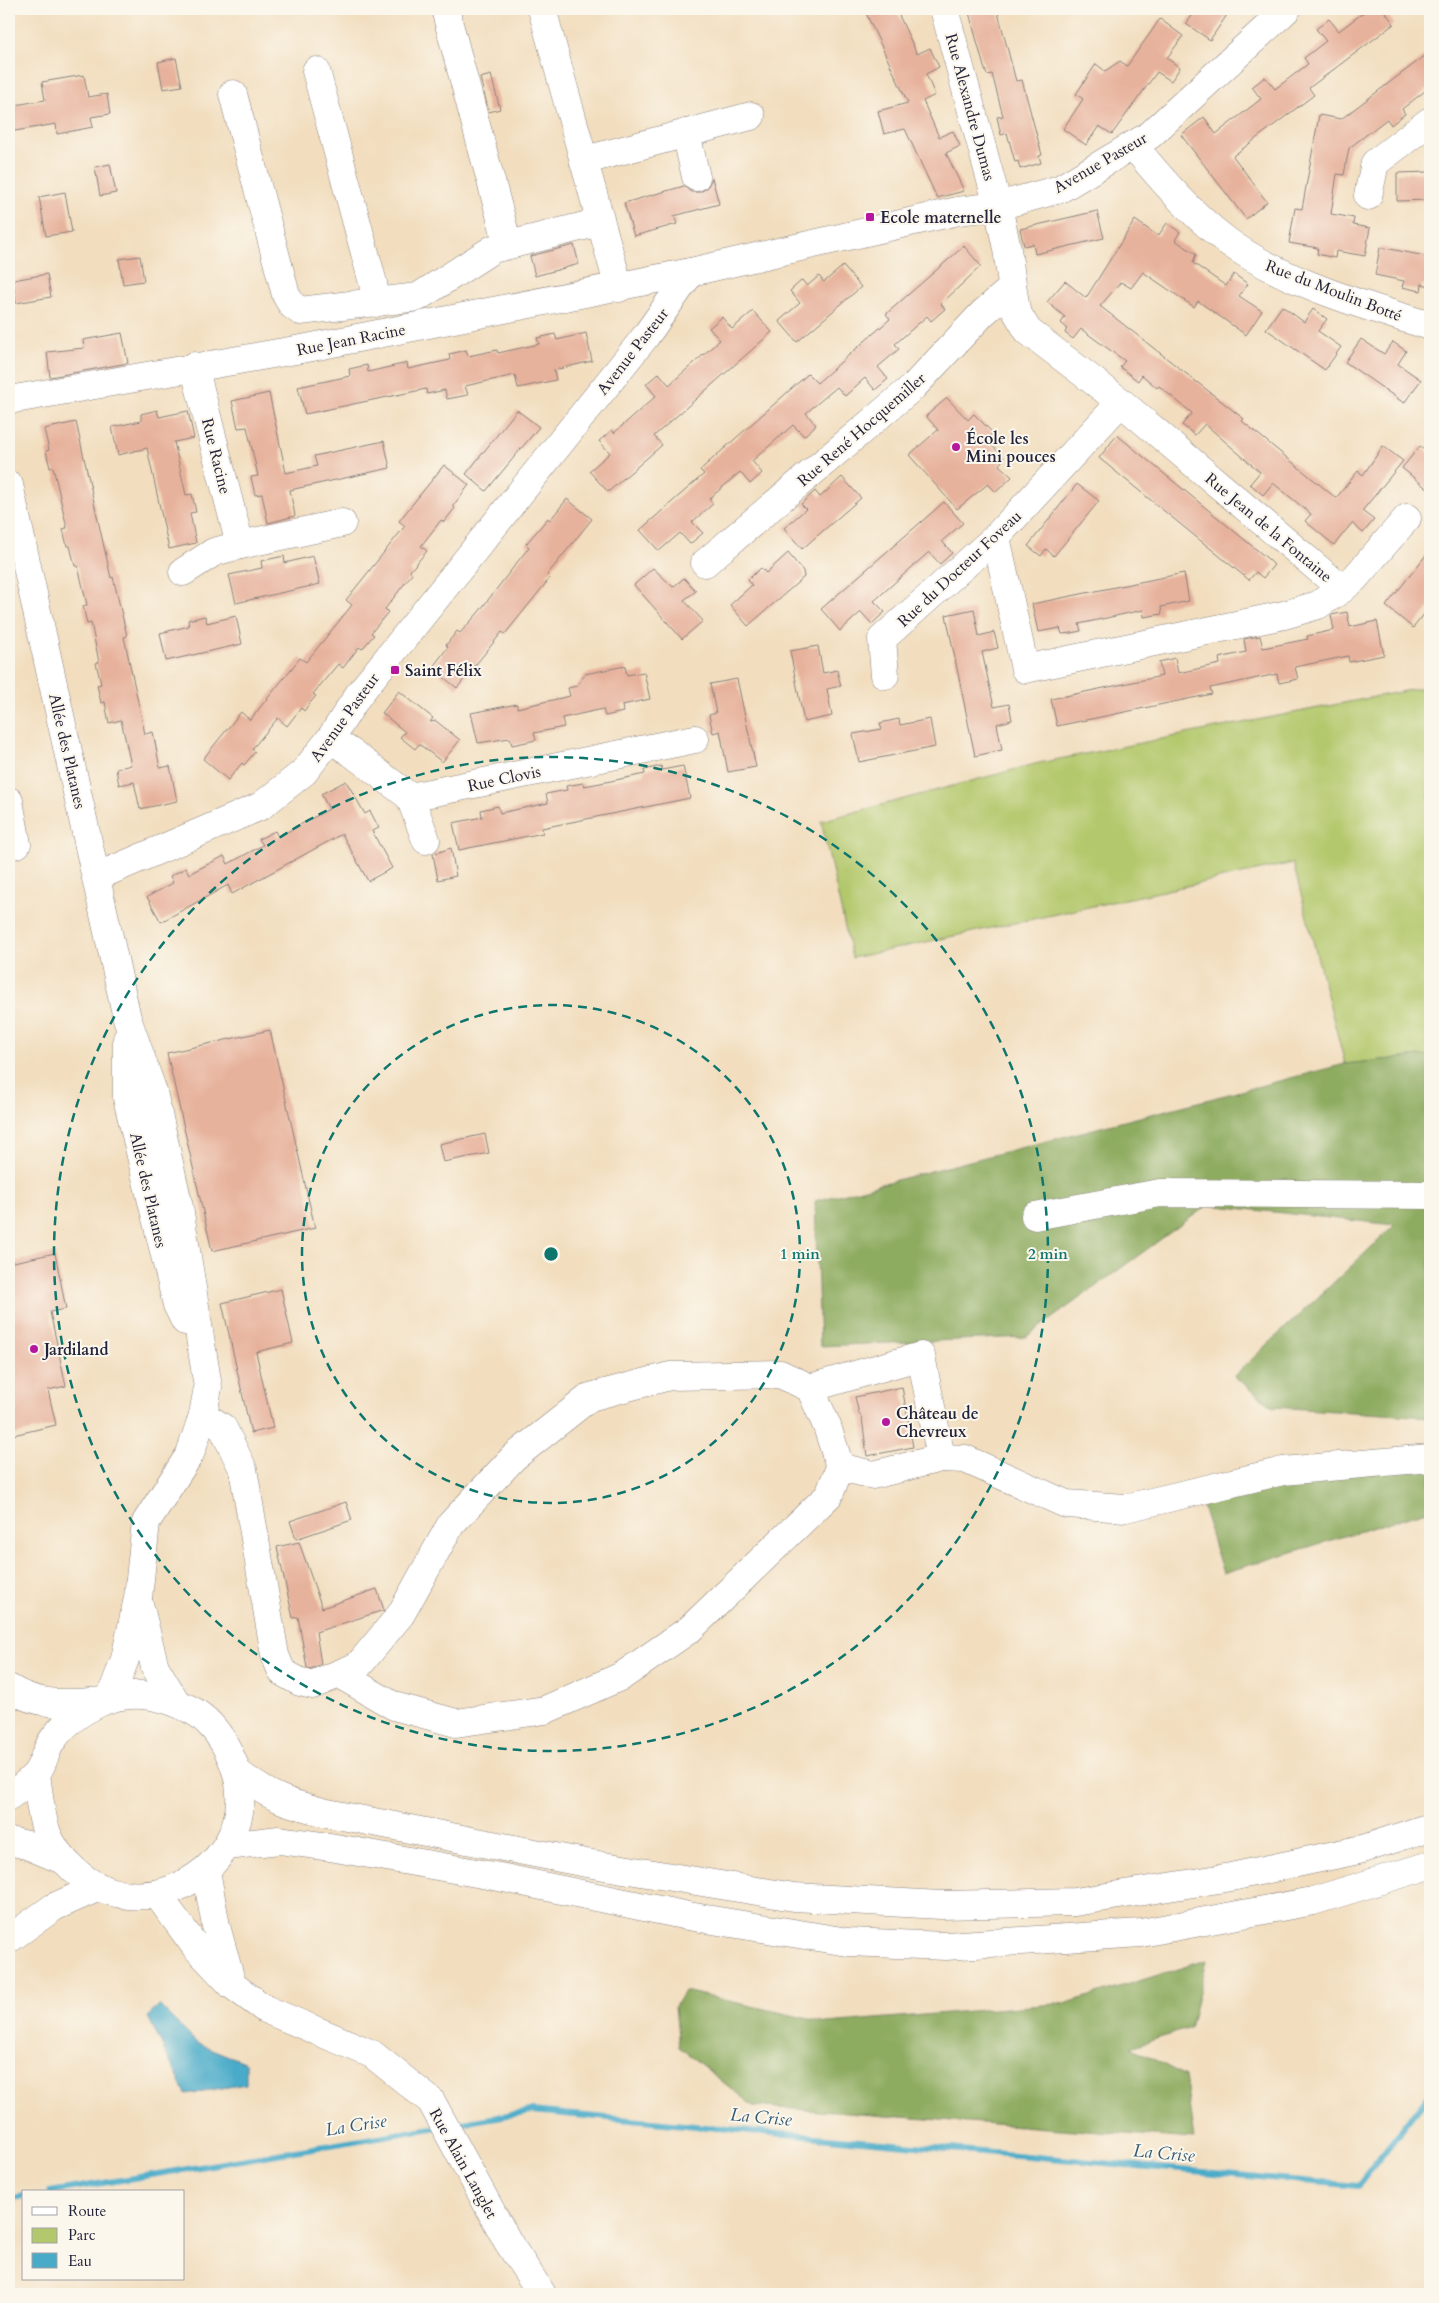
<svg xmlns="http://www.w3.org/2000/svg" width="1439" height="2303" viewBox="0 0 1439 2303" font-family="Cardo,serif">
  <rect width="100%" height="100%" fill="#fbf7ec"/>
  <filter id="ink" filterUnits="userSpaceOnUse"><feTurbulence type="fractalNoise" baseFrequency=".02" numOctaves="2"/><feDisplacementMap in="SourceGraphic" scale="10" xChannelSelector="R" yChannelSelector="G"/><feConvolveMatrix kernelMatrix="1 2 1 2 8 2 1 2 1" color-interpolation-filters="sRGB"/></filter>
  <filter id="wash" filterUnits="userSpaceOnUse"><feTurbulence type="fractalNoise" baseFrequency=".0096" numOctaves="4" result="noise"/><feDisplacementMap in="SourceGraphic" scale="20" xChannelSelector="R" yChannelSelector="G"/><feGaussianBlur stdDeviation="1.12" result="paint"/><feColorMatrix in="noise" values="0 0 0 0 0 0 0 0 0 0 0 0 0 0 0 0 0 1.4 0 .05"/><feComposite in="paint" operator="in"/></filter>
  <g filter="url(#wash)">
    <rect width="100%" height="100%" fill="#f2debf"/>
    <path fill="#b3c86c" stroke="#6a7554" d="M1430,686V1055L1345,1064L1293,863L852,958L821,821L1039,763Z"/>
    <g fill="#8eac60" stroke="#58674e">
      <path d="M1430,1055V1417L1273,1407L1234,1376L1395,1225L1208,1205L1026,1337L820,1346L815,1201L1345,1064Z"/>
      <path d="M1430,1447V1510L1223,1573L1201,1503Z"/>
      <path d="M1207,1960L1190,2028L1131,2047L1185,2076L1194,2139L753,2106L679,2047L675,2006L684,1991L827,2023L1067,2003Z"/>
    </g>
    <path fill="#4aabc9" stroke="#366682" d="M159,2005L197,2043L246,2063V2084L186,2094L148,2017Z"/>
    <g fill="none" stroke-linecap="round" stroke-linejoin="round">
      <g stroke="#4aabc9" stroke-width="6">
        <path d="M451,2125L531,2111L1358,2186L1430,2094"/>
        <path d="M50,2192L438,2127"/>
        <path d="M9,2199L24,2196"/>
      </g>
    </g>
    <g id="blocks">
      <g fill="#e7b29c">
        <path d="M864,9H896L917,54L930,48L939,67L926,74L935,95L923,101L939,137L953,131L960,146L946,153L964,191L937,198L905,129L884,134L878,111L908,103Z"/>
        <path d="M968,9H997L1016,81L1022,80L1042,155L1039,156L1041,163L1020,169L1018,161L1015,162L1007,133L1001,135L997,117L1003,116L992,74L987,75L984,67Z"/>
        <path d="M1197,9H1231L1210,40L1186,24Z"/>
        <path d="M1368,9H1383L1394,24L1309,88L1314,95L1233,156L1267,202L1246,219L1181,135L1204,117L1216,134L1261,99L1252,87L1265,77L1275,89L1308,64L1304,58L1326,41L1316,29L1329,19L1339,31Z"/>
        <path d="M1160,19L1183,36L1167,58L1180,68L1171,81L1157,72L1112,134L1099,126L1086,145L1063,129L1083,99L1076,94L1096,64L1105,71L1120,61L1127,66Z"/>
        <path d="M1430,52V87L1402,109L1405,114L1391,125L1387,119L1349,148L1344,175L1337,174L1331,214L1354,218L1353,225L1370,228L1365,256L1336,251L1335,258L1317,254L1318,248L1289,243L1295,208L1302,209L1319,115L1341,119Z"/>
        <path d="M176,58L182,86L163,89L158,62Z"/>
        <path d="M84,75L88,97L107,94L110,114L91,117L93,127L57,134L56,124L9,132V106L45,100L42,82Z"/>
        <path d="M491,75L500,109L489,112L480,78Z"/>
        <path d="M110,164L116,193L100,196L95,167Z"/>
        <path d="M1430,172V200L1397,201V173Z"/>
        <path d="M712,178L719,204L674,216L677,224L634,236L624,203L684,186L691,192H700L707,188Z"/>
        <path d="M65,192L72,232L46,236L39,197Z"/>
        <path d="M1097,211L1104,238L1035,254L1033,244L1024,246L1020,229Z"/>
        <path d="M1135,220L1158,236L1167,223L1174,228L1180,232L1175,240L1196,254L1193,263L1226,286L1234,274L1248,284L1239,296L1262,311L1246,335L1198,301L1194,307L1143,272L1131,288L1121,282L1100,306L1244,419L1242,421L1336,498L1358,471L1363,475L1383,446L1403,461L1362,511L1374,520L1363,533L1352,523L1334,545L1305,521L1311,514L1273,483L1263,495L1250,484L1260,472L1205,424L1195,435L1182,425L1192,413L1159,386L1157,388L1142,375L1138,381L1120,367L1125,361L1081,329L1073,339L1065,333L1067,328L1061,323L1065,317L1047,302L1065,281L1086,298Z"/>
        <path d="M574,245L579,264L535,276L530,256Z"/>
        <path d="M964,246L981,266L941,304L945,309L931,321L927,316L895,344L899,349L878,367L888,379L875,390L865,378L845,396L837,387L806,413L816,425L804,436L793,425L752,461L762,473L750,484L740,472L709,499L713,504L692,522L703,533L690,544L680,533L659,551L640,530L704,474L700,470L808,374L817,383L890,319L886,314Z"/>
        <path d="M1380,247L1430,257V286L1422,284L1421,291L1411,289L1402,287L1404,281L1375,275Z"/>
        <path d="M140,256L144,281L123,284L119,259Z"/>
        <path d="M843,266L861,287L797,342L779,321L800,303L790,291L802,280L807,286L819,276L824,282Z"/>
        <path d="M47,274L51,297L16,303L13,280Z"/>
        <path d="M1282,306L1304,322L1313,309L1327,319L1318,331L1341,347L1325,370L1266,329Z"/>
        <path d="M753,311L772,332L654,436L662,445L608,492L589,471L610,453L599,441L612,430L614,433L656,396L646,384L659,373L669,385L720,340L709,328L722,317L732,329Z"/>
        <path d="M122,333L128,363L50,377L47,352L84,348L83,340Z"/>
        <path d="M586,333L592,361L554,370L556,380L518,388L515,375L465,386L468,395L447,399L445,390L427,394L426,389L305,414L298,387L350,376L349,369L367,365L368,372L407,363L408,369L450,360L449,354L458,352L466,350L468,356L497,350L498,353L539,344L537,338L547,336L555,334L557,340Z"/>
        <path d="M1361,339L1384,354L1393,342L1406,351L1398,364L1421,380L1404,403L1345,362Z"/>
        <path d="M269,393L286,473L317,466L314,456L384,441L390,468L290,490L295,516L268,523L262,494L255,495L251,477L258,476L247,427L238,428L232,401Z"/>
        <path d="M947,398L968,420L974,414L993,433L986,439L1004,458L999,465L1012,477L996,492L988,484L957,509L909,455L938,430L926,416Z"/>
        <path d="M157,410L159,417L188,411L194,438L174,442L186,495L192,494L196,512L190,513L196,543L169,549L147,448L118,455L112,427L141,421V414Z"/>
        <path d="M517,410L539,427L486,491L466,474Z"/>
        <path d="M76,422L111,578L113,577L127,636L124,637L145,734L153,732L160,768L170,766L177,801L140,809L134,782L119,785L116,769L131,765L121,720L109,723L105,702L101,703L97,685L101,684L96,663L99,662L91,623L87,624L83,606L87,605L78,566H75L70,546H67L63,529L67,528L58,488L53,467L50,468L46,451L49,450L44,429Z"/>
        <path d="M1117,435L1268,559L1274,565L1263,578L1256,572L1249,580L1099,458Z"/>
        <path d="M1420,446L1430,454V491L1402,468Z"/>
        <path d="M444,465L469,485L453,506L455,508L444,522L441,520L421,546L427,551L410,571L412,574L385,609L388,612L371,633L374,635L362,649L359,647L343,668L338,664L313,694L316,696L309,704L304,711L301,708L287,726L278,718L252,749L255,752L250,758L244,765L242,763L228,780L203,759L241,712L250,720L300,658L306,662L352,605L346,600L405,526L399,521Z"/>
        <path d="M842,477L861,498L802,549L784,528L806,509L801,504L815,491L820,497Z"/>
        <path d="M1077,484L1099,501L1054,556L1046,549L1041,556L1028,546Z"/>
        <path d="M567,499L592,519L547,575L550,578L505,634L502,632L457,688L432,668L448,647L446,645L457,631L460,633L478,613L522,556L529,547L526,544L548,518L550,520Z"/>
        <path d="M944,502L963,523L942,541L952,553L940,564L929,552L874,601L885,612L878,618L872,624L861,612L840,631L821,609Z"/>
        <path d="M1430,550V607L1413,628L1386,606Z"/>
        <path d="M788,553L803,571L804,577L748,626L730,605L752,585L748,580L754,574L761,568L766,573Z"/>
        <path d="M284,556L285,563L313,556L320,584L236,603L229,575L262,568L261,561Z"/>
        <path d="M653,568L673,587L684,578L696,591L684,600L703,621L682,639L634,585Z"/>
        <path d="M1184,573L1189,601L1161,607L1162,614L1144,617L1143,610L1079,624L1081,631L1071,633L1062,634L1060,628L1038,632L1032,604Z"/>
        <path d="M974,609L979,636L994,632L998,648L982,652L994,707L1009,704L1012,720L997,724L1002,750L975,756L946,615Z"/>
        <path d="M1347,612L1350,627L1377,621L1384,655L1349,662L1348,656L1295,667L1298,679L1279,683L1277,674L1210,688L1212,694L1057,726L1051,699L1162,676L1159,662L1175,658L1178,673L1220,664L1219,658L1246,652L1244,639L1260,636L1263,648L1308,639L1307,636L1334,630L1331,615Z"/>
        <path d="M205,616L207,623L236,616L242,644L166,661L160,633L189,626L188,620Z"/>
        <path d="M818,646L823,673L837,670L841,686L827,689L832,716L804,722L790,651Z"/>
        <path d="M625,666L627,675L644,672L650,699L622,705L623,712L605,716L603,709L562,718L564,727L534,733L536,740L512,745L510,738L478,743L471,713L517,704V708L570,696L568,688L577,686L585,674Z"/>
        <path d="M737,679L756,767L728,772L720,731L713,733L709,715L716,713L710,684Z"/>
        <path d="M399,691L433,718L430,722L436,721L460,740L442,762L419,744L415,749L400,737L405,732L382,713Z"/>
        <path d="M899,719L900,725L930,719L935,747L859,762L853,734L882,729L880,723Z"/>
        <path d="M661,766L662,770L683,766L690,798L542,828L543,833L459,850L453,823L482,817L481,810L498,806L500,813L548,803L546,794L567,790L566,786L583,783L584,786L606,782L645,774L644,770Z"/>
        <path d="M346,781L365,814L370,811L379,828L372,831L392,868L368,881L342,834L232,894L228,885L161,922L147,897L173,883L170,876L186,868L189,874L224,856L228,864L263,845L259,839L275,831L278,837L329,809L321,794Z"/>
        <path d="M451,848L456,876L438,880L433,854Z"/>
        <path d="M270,1030L315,1228L212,1251L167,1053Z"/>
        <path d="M485,1134L489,1153L443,1162L439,1144Z"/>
        <path d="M55,1253L66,1309L50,1312L66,1386L48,1390L56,1425L9,1436V1263Z"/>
        <path d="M281,1289L293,1343L256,1352L273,1428L251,1433L222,1303Z"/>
        <path d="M902,1387L913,1447L867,1456L862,1418L859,1414L855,1397Z"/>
        <path d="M346,1502L352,1520L296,1539L290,1521Z"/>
        <path d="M299,1542L322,1608L377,1589L384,1610L316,1632L321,1664L311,1669L307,1668L298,1617L293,1618L277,1547Z"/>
      </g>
    </g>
  </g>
  <g filter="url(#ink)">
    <use href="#blocks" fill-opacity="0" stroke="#8a807d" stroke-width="1"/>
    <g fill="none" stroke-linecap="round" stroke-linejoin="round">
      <defs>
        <g id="minor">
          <path d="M445,9L508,245"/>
          <path d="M542,9L619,288"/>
          <path d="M944,9L998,206L1007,249L1016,311L1028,331L1121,402L1342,589L1318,605L1284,615L1025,669L996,537"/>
          <path d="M316,71L373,283L376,303"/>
          <path d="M233,94L286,295L292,305L300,311L418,297L493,249L588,225L598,217"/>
          <path d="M686,133L696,177"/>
          <path d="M1133,145C1161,179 1191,214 1227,241C1281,281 1365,306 1430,326"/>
          <path d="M584,163L597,157L751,116"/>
          <path d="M1368,196L1375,163L1430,121"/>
          <path d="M194,366L240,545L342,523"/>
          <path d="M9,400L307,348L691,272"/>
          <path d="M9,485L127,1018L153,1092L179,1207L208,1387L203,1415L190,1454L146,1522L138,1598L125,1659L110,1699"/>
          <path d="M705,563L914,386L983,313L1012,288"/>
          <path d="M183,572L214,552L240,545"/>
          <path d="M1342,589L1355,578L1407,518"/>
          <path d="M885,675L882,639L996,537L1121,402"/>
          <path d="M330,739L352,753L410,797L695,739"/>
          <path d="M410,797L426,840"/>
          <path d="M9,801L17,844L9,846"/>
          <path d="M96,877L261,806L304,772L330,739L359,694L645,337L691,272L958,211L998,206L1060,189L1150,135L1287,9"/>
          <path d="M127,1039V1098L177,1305L185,1321"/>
          <path d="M1035,1216L1160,1193L1430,1195"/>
          <path d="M810,1388L921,1356L941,1458L873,1475L840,1467"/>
          <path d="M203,1415L223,1428L243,1469L275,1655L282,1672L300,1682L312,1685L358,1666L401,1614L451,1524L514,1457L590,1397L670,1376L780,1374L810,1388L827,1426L840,1467L829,1495L690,1629L622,1676L545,1710L456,1723L394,1706L339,1674"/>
          <path d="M941,1458L965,1459L1066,1504L1126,1508L1283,1471L1430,1458"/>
          <path d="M139,1604L155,1667L176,1702"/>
          <path d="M206,1871L216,1926L231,1981"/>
          <path d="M157,1894L195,1946L232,1985L265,2009L372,2054L431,2101L508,2242L542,2294"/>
        </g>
        <g id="major">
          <path d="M9,1796C18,1790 28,1783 35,1775C44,1765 45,1749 54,1738C66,1721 82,1711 101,1702C133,1688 166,1696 195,1712C214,1724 225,1742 233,1762C271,1856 148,1939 74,1870C63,1860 52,1847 47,1833C40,1814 39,1794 36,1774"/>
          <path d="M9,1841L27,1845L63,1860"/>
        </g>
        <g id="highway">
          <path d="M9,1688C39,1707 69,1704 103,1701"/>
          <path d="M238,1773C271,1798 287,1803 327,1813L586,1863L794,1897L941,1905L1075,1902L1231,1877L1363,1849L1430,1827"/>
          <path d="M227,1846L279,1840L330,1847L499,1877L688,1916L848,1942L946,1946L1141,1933L1313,1901L1430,1865"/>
          <path d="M9,1939L54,1907L99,1887"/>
        </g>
      </defs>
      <use href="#minor" stroke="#8a807d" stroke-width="29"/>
      <use href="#major" stroke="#8a807d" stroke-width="29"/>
      <use href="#highway" stroke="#8a807d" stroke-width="29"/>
      <use href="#minor" stroke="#fff" stroke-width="28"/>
      <use href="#major" stroke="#fff" stroke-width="28"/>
      <use href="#highway" stroke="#fff" stroke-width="28"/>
    </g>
  </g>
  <g fill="none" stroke="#0f766e" stroke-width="2.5" stroke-dasharray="9 6">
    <circle cx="551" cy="1254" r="249"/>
    <circle cx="551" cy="1254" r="497"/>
  </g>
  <g fill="#b5179e" stroke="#fbf7ec" stroke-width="2">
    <rect x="865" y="212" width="10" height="10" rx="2.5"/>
    <circle cx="956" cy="447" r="5"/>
    <rect x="390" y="665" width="10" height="10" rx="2.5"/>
    <circle cx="34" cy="1349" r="5"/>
    <circle cx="886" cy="1422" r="5"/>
  </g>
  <g text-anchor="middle" stroke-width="4" stroke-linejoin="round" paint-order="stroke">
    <g font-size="16" fill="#22223b" stroke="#fbf7ec">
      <text transform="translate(971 107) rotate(75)" y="6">Rue Alexandre Dumas</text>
      <text transform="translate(1100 162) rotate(-30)" y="6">Avenue Pasteur</text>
      <text transform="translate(1334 290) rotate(21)" y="6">Rue du Moulin Botté</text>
      <text transform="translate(351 339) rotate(-11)" y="6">Rue Jean Racine</text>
      <text transform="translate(632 351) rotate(-52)" y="6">Avenue Pasteur</text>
      <text transform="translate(861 429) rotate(-41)" y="6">Rue René Hocquemiller</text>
      <text transform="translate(217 456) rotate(76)" y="6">Rue Racine</text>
      <text transform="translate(1269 527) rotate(40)" y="6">Rue Jean de la Fontaine</text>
      <text transform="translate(959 568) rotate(-43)" y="6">Rue du Docteur Foveau</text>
      <text transform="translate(344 717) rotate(-54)" y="6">Avenue Pasteur</text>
      <text transform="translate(68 751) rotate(77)" y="6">Allée des Platanes</text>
      <text transform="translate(504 778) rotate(-12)" y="6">Rue Clovis</text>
      <text transform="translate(149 1190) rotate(77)" y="6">Allée des Platanes</text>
      <text transform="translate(464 2163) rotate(61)" y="6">Rue Alain Langlet</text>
    </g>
    <g font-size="16" font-weight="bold" fill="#22223b" stroke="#fbf7ec" text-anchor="start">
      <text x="880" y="223">Ecole maternelle</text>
      <text x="966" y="444">École les<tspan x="966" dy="18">Mini pouces</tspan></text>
      <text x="405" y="676">Saint Félix</text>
      <text x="44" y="1355">Jardiland</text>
      <text x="896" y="1419">Château de<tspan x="896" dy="18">Chevreux</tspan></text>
    </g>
    <g font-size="18" font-style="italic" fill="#325974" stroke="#fbf7ec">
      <text transform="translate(761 2117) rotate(5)" y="6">La Crise</text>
      <text transform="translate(356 2125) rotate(-9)" y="6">La Crise</text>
      <text transform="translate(1164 2153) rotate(5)" y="6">La Crise</text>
    </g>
  </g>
  <circle cx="551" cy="1254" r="8" fill="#0f766e" stroke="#fbf7ec" stroke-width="2.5"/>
  <g font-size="15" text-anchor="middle" font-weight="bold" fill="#0f766e" stroke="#fbf7ec" stroke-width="4" stroke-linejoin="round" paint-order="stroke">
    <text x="800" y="1259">1 min</text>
    <text x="1048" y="1259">2 min</text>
  </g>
  <rect width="1439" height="2303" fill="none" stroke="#fbf7ec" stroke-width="30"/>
  <rect x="22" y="2190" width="162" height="90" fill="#fbf7ec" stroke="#a4a2a5"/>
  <rect x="32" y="2207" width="25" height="8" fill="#ffffff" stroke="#a4a2a5"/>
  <text x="68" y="2216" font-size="15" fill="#22223b">Route</text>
  <rect x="32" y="2228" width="25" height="15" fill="#b3c86c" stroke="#a4a2a5"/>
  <text x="68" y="2240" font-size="15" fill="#22223b">Parc</text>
  <rect x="32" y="2253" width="25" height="15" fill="#4aabc9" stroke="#a4a2a5"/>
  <text x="68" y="2266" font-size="15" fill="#22223b">Eau</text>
</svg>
